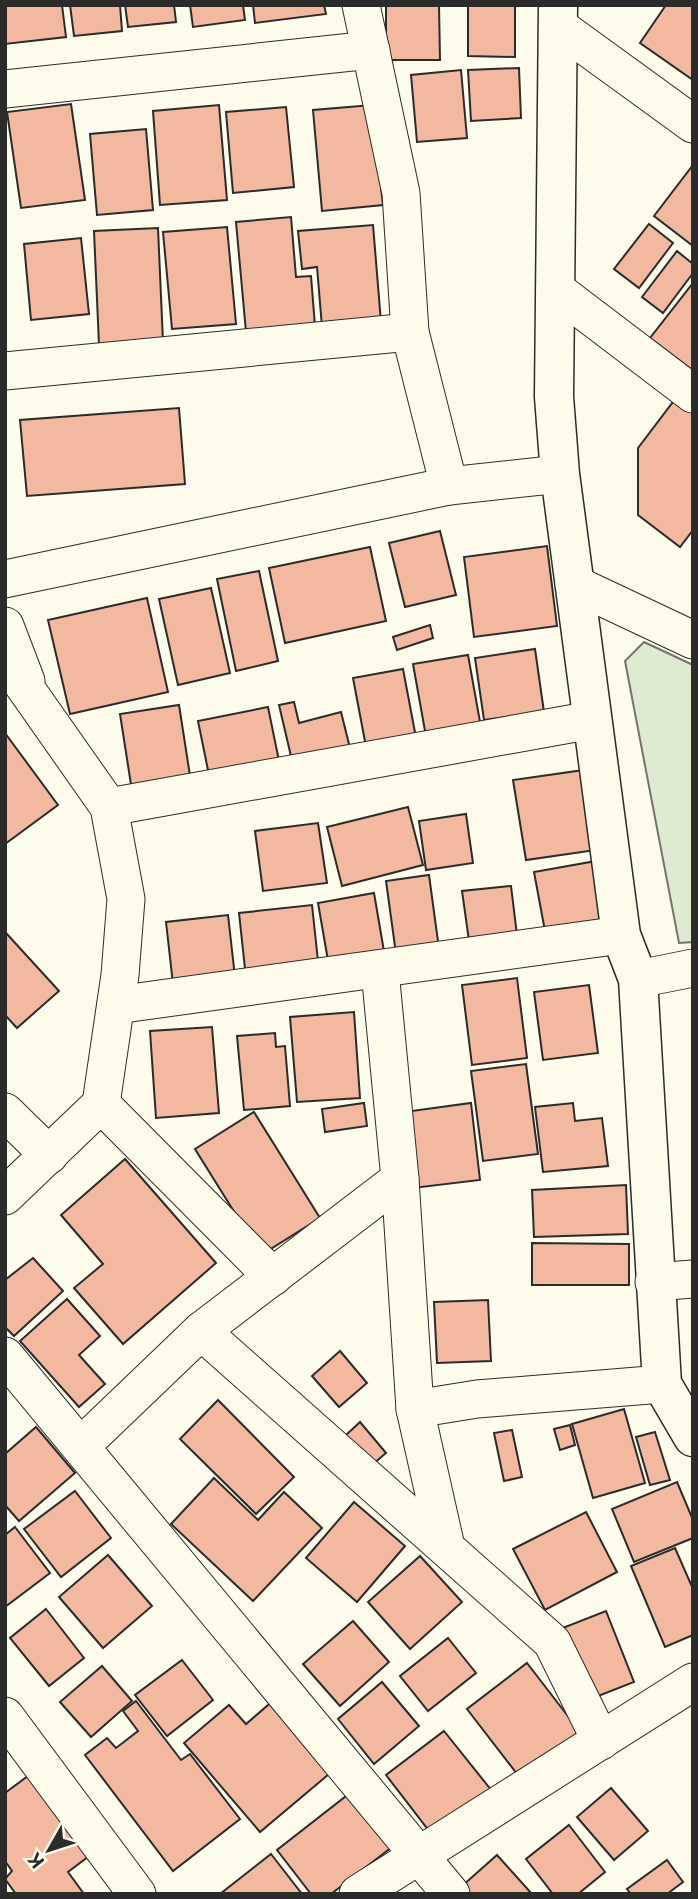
<svg xmlns="http://www.w3.org/2000/svg" width="698" height="1899" viewBox="0 0 698 1899" font-family="'Public Sans',sans-serif">
  <rect width="100%" height="100%" fill="#fdfbea"/>
  <path fill="#deebd1" stroke="#74746e" stroke-width="2" d="M644,642L693,665V942L679,943L625,661Z"/>
  <g fill="#f2b8a0" stroke="#2b2b2b" stroke-width="2">
    <path d="M5,5H62L66,37L5,44Z"/>
    <path d="M70,5H120L122,31L74,36Z"/>
    <path d="M125,5H174L176,22L128,27Z"/>
    <path d="M190,5H243L245,20L193,27Z"/>
    <path d="M253,5H324L326,14L255,23Z"/>
    <path d="M386,5H439L440,60H386Z"/>
    <path d="M468,5H515V57L468,56Z"/>
    <path d="M666,5H693V80L640,43Z"/>
    <path d="M519,68L521,118L471,121L468,70Z"/>
    <path d="M461,70L467,138L417,142L411,75Z"/>
    <path d="M71,104L85,200L21,208L7,112Z"/>
    <path d="M219,105L227,200L160,205L153,111Z"/>
    <path d="M372,105L383,205L322,211L313,110Z"/>
    <path d="M286,107L294,187L233,193L226,112Z"/>
    <path d="M146,129L153,210L97,215L90,134Z"/>
    <path d="M693,165V246L654,216Z"/>
    <path d="M291,217L296,277L311,276L315,326L246,332L236,222Z"/>
    <path d="M649,224L673,243L639,288L614,269Z"/>
    <path d="M373,225L381,322L322,327L317,267L302,269L298,231Z"/>
    <path d="M227,227L236,324L172,329L163,232Z"/>
    <path d="M158,228L163,342L99,345L94,231Z"/>
    <path d="M81,238L89,314L31,320L24,244Z"/>
    <path d="M677,251L693,264V273L663,313L642,297Z"/>
    <path d="M693,283V367L691,369L650,338Z"/>
    <path d="M676,398L693,411V530L680,547L638,515V448Z"/>
    <path d="M179,408L185,484L27,496L20,420Z"/>
    <path d="M440,531L456,595L405,607L389,543Z"/>
    <path d="M547,546L557,626L474,637L464,557Z"/>
    <path d="M370,547L386,621L285,643L269,568Z"/>
    <path d="M259,571L278,661L236,671L217,579Z"/>
    <path d="M211,588L230,673L178,685L159,599Z"/>
    <path d="M147,598L168,692L70,714L48,620Z"/>
    <path d="M430,625L433,638L397,650L393,637Z"/>
    <path d="M535,649L544,712L484,720L475,658Z"/>
    <path d="M468,655L482,733L427,742L413,664Z"/>
    <path d="M403,669L417,743L367,752L353,678Z"/>
    <path d="M294,702L299,723L341,712L352,756L294,769L279,705Z"/>
    <path d="M179,705L191,782L132,791L120,714Z"/>
    <path d="M268,707L279,761L209,775L198,721Z"/>
    <path d="M5,733L58,805L5,844Z"/>
    <path d="M584,770L596,850L526,860L513,780Z"/>
    <path d="M408,807L423,865L342,886L327,827Z"/>
    <path d="M466,814L473,863L426,870L419,821Z"/>
    <path d="M318,823L327,883L263,891L255,831Z"/>
    <path d="M596,861L606,922L545,931L534,872Z"/>
    <path d="M429,875L440,956L397,961L386,881Z"/>
    <path d="M511,886L517,935L469,941L462,891Z"/>
    <path d="M374,893L386,963L330,972L318,903Z"/>
    <path d="M312,905L319,970L246,978L239,913Z"/>
    <path d="M228,915L235,977L173,984L166,922Z"/>
    <path d="M6,933L59,991L17,1028L5,1015Z"/>
    <path d="M517,978L527,1058L472,1065L462,985Z"/>
    <path d="M589,985L598,1053L543,1060L534,992Z"/>
    <path d="M354,1012L360,1098L297,1102L290,1017Z"/>
    <path d="M212,1027L219,1113L156,1118L150,1031Z"/>
    <path d="M275,1033L276,1047L285,1046L290,1106L244,1110L237,1036Z"/>
    <path d="M526,1064L538,1154L483,1161L471,1071Z"/>
    <path d="M364,1103L367,1126L325,1132L322,1109Z"/>
    <path d="M471,1103L480,1180L413,1188L404,1112Z"/>
    <path d="M573,1103L575,1121L602,1118L608,1166L543,1172L535,1107Z"/>
    <path d="M254,1112L320,1218L261,1255L195,1149Z"/>
    <path d="M125,1159L216,1263L123,1344L74,1288L103,1264L61,1215Z"/>
    <path d="M626,1185L628,1234L534,1237L532,1190Z"/>
    <path d="M532,1243L629,1244V1285H532Z"/>
    <path d="M33,1258L63,1291L14,1336L5,1327V1280Z"/>
    <path d="M67,1299L100,1336L79,1355L105,1384L79,1407L20,1341Z"/>
    <path d="M488,1300L491,1361L437,1363L434,1302Z"/>
    <path d="M340,1351L367,1383L339,1407L312,1376Z"/>
    <path d="M218,1400L294,1477L256,1514L180,1439Z"/>
    <path d="M624,1409L645,1483L593,1498L572,1424Z"/>
    <path d="M360,1422L386,1453L372,1465L346,1435Z"/>
    <path d="M570,1425L575,1445L560,1450L554,1429Z"/>
    <path d="M36,1427L75,1473L19,1521L5,1505V1454Z"/>
    <path d="M512,1430L522,1477L504,1481L494,1433Z"/>
    <path d="M655,1432L670,1480L650,1485L636,1437Z"/>
    <path d="M214,1478L258,1520L284,1492L322,1528L253,1601L171,1524Z"/>
    <path d="M677,1482L693,1520V1538L634,1562L612,1509Z"/>
    <path d="M75,1491L111,1538L61,1577L24,1529Z"/>
    <path d="M354,1502L405,1546L357,1602L306,1558Z"/>
    <path d="M586,1512L617,1572L545,1610L513,1549Z"/>
    <path d="M15,1527L50,1573L5,1607V1535Z"/>
    <path d="M675,1548L693,1589V1635L665,1647L631,1566Z"/>
    <path d="M108,1555L152,1606L103,1648L59,1597Z"/>
    <path d="M420,1556L462,1602L410,1649L368,1602Z"/>
    <path d="M46,1609L84,1658L49,1686L10,1638Z"/>
    <path d="M606,1611L634,1682L588,1700L560,1629Z"/>
    <path d="M353,1621L389,1662L340,1706L303,1664Z"/>
    <path d="M448,1638L476,1673L428,1711L400,1676Z"/>
    <path d="M182,1660L213,1700L167,1736L135,1695Z"/>
    <path d="M527,1663L584,1737L524,1783L467,1709Z"/>
    <path d="M102,1666L132,1701L91,1737L60,1702Z"/>
    <path d="M382,1682L419,1726L374,1764L338,1719Z"/>
    <path d="M275,1699L335,1769L260,1832L184,1743L229,1705L246,1724Z"/>
    <path d="M136,1701L181,1760L190,1754L240,1819L173,1871L85,1755L107,1738L116,1748L138,1731L123,1711Z"/>
    <path d="M444,1731L492,1791L433,1836L386,1775Z"/>
    <path d="M36,1770L97,1850L68,1872L84,1894H16L5,1879L12,1871L5,1861V1793Z"/>
    <path d="M611,1788L648,1831L614,1860L577,1817Z"/>
    <path d="M350,1793L392,1847L331,1894H311L277,1850Z"/>
    <path d="M569,1825L605,1872L578,1894H553L526,1859Z"/>
    <path d="M271,1854L302,1894H220Z"/>
    <path d="M497,1855L532,1894H469L462,1886Z"/>
    <path d="M667,1860L683,1882L667,1894H631L627,1889Z"/>
  </g>
  <g fill="none" stroke-linecap="round" stroke-linejoin="round">
    <defs>
      <g id="minor">
        <path d="M361,5L401,193L410,332L449,486"/>
        <path d="M558,26L693,124"/>
        <path d="M5,89L371,50"/>
        <path d="M555,289L693,394"/>
        <path d="M5,371L410,332"/>
        <path d="M5,579L449,486L560,474"/>
        <path d="M574,584L693,640"/>
        <path d="M5,626L26,681"/>
        <path d="M5,659L109,807L126,899L120,975L101,1104L5,1196"/>
        <path d="M109,807L592,720"/>
        <path d="M380,971L400,1179L415,1409L446,1547"/>
        <path d="M638,979L693,968"/>
        <path d="M116,1005L621,935"/>
        <path d="M101,1104L273,1277"/>
        <path d="M5,1112L49,1155"/>
        <path d="M654,1282L693,1279"/>
        <path d="M201,1331L552,1642L601,1741"/>
        <path d="M5,1356L451,1894"/>
        <path d="M415,1409L477,1399L662,1384"/>
        <path d="M81,1446L201,1331L400,1179"/>
        <path d="M5,1716L137,1894"/>
        <path d="M358,1894L693,1682"/>
      </g>
      <path id="secondary" d="M558,5L554,397L560,474L621,935L638,979L662,1384L693,1437"/>
    </defs>
    <use href="#minor" stroke="#2b2b2b" stroke-width="39"/>
    <use href="#secondary" stroke="#2b2b2b" stroke-width="41"/>
    <use href="#minor" stroke="#fdfbea" stroke-width="37"/>
    <use href="#secondary" stroke="#fdfbea" stroke-width="38"/>
  </g>
  <rect width="698" height="1899" fill="none" stroke="#2b2b2b" stroke-width="14"/>
  <g transform="translate(49 1850) rotate(231)" stroke="#fdfbea" stroke-width="5" paint-order="stroke">
  <path d="M0-5L12 26L0 18L-12 26Z" fill="#2b2b2b"/>
  <text y="-10" font-size="19" font-weight="bold" text-anchor="middle" fill="#2b2b2b">K</text>
  </g>
</svg>
